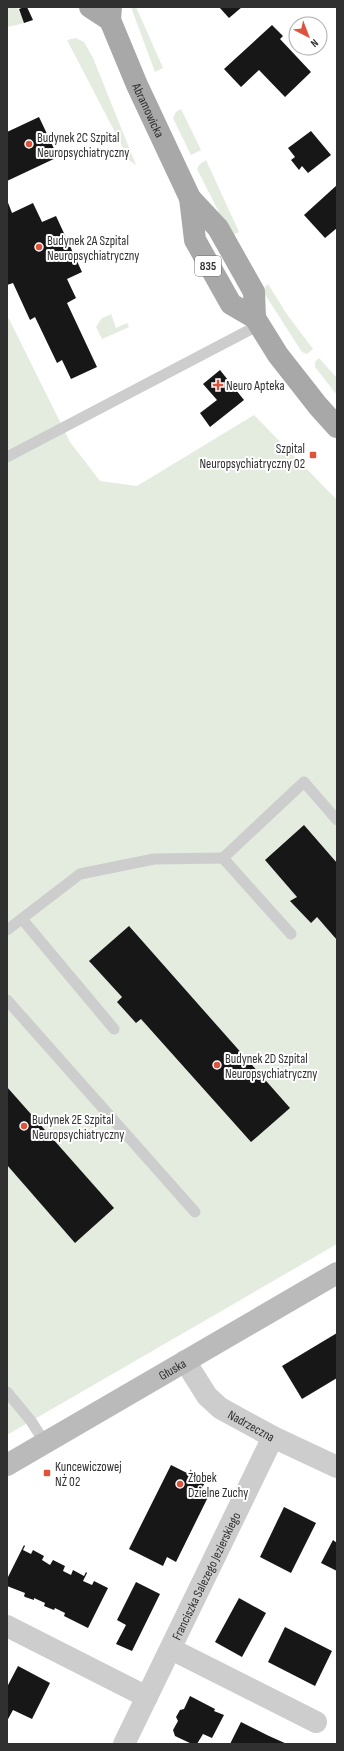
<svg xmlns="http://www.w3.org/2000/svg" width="344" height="1751" viewBox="0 0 344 1751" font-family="'Sofia Sans Condensed',sans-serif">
  <rect width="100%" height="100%" fill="#fff"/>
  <g fill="#e3ecdf">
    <path d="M7,7H17L25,23L7,27Z"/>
    <path d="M131,7H136L163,68L155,72Z"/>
    <path d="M76,38L84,42L93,58L136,165L130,161L67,40Z"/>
    <path d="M181,109L201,150L191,155L173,118L176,112Z"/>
    <path d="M206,160L239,232L233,235L230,234L197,169L200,164Z"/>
    <path d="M268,284L286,313L313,349L307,354L302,352L264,293V288Z"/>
    <path d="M111,314L116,328L127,323L129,327L102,339L96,327L101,319Z"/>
    <path d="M7,318L9,319L70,442L100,481L137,486L254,415L337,500V1244L7,1435Z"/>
    <path d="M319,358L337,378V395L315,367V362Z"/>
  </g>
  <g fill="#171717">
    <path d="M24,7H27L33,20L24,23L19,9Z"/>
    <path d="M219,7H242L229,18Z"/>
    <path d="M272,25L283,36L280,39L311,72L285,97L259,70L241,87L224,69Z"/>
    <path d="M39,117L58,157L7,181V132Z"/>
    <path d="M311,131L331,155L308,173L302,166L299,170L291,160L295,157L288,148Z"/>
    <path d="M337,185V228L325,238L304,215Z"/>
    <path d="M7,200L12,213L33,203L42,222L56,216L82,272L67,279L76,298L67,303L97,367L71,379L62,360L57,363L35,317L30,320L13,283L7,285Z"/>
    <path d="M220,370L244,400L210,427L200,413L217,400L203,384Z"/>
    <path d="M304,825L337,863V940L317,917L311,923L290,901L297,897L265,860Z"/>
    <path d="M129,926L290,1108L251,1142L141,1019L136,1023L117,1002L122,997L89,961Z"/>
    <path d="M7,1087L114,1208L75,1243L7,1165Z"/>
    <path d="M337,1333V1378L302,1399L282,1366Z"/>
    <path d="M171,1465L205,1482L201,1491L209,1495L176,1562L167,1557L163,1566L129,1549Z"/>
    <path d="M284,1507L316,1523L291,1573L260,1557Z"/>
    <path d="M333,1540L337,1543V1571L321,1563Z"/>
    <path d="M24,1545L25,1546L23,1550L31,1554L33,1550L44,1556L42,1560L50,1565L53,1560L65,1566L63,1571L71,1575L73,1570L84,1576L86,1572L87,1573L83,1581L92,1585L94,1581L108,1588L88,1628L64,1616L65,1613L55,1608L54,1610L44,1606L45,1603L34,1598V1600L25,1597L24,1596L25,1593L7,1586V1579Z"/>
    <path d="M136,1582L160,1594L132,1651L116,1644L126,1625L117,1620Z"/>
    <path d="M239,1598L266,1613L242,1657L215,1642Z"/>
    <path d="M285,1627L332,1651L315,1686L268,1662Z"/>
    <path d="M18,1666L50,1683L32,1719L13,1710L7,1721V1687Z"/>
    <path d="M190,1696L215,1709L214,1711L224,1715L212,1738L203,1734L197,1744H192L175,1736L173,1730L178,1721L176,1717L180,1710L184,1709Z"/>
    <path d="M241,1722L269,1736L287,1744H230Z"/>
  </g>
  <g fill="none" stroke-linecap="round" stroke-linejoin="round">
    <g stroke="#cdcdcd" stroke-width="11">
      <path d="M7,457L259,325"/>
      <path d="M223,858L304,782L337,820"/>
      <path d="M22,919L114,1029"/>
      <path d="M7,930L80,874L154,859L223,858L291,934"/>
      <path d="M7,1000L195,1212"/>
      <path d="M7,1392L31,1421L45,1443"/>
    </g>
    <g stroke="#cdcdcd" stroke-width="22">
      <path id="s1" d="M185,1361L207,1396L220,1408L273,1437L337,1467"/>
      <path d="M7,1626L147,1697"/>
      <path d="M171,1649L316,1722"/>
      <path id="s2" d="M124,1744L273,1437"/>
    </g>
    <path stroke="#bababa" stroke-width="22" id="s3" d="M7,1465L337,1273"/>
    <g stroke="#a8a8a8" stroke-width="22">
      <path d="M90,7L110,20"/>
      <path id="s4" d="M111,7L110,20L137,85L190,198L218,228L254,292L255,318"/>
      <path d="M190,198L195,240L231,304L255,318L278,355L318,406L337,427"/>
    </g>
  </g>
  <g fill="#dd533b" stroke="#fff" stroke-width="1.5">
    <circle cx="29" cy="144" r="4"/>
    <circle cx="39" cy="247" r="4"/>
    <path d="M216 379h4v4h4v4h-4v4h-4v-4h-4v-4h4z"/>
    <rect x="309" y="451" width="8" height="8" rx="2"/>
    <circle cx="217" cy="1065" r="4"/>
    <circle cx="24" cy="1126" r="4"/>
    <rect x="43" y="1469" width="8" height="8" rx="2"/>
    <circle cx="180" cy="1484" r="4"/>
  </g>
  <g text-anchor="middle" stroke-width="4" stroke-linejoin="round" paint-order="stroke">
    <rect fill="#fff" stroke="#6e6e6e" stroke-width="1" x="195" y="256" width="26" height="20" rx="3"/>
    <g font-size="12" font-weight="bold" fill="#303030">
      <text x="208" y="270">835</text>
    </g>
    <g font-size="13" fill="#303030" stroke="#fff">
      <text dy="5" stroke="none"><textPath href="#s4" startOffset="111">Abramowicka</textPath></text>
      <text dy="5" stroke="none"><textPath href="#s3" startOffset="191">Głuska</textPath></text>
      <text dy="5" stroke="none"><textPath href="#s1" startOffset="95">Nadrzeczna</textPath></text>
      <text dy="5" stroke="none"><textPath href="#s2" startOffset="187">Franciszka Salezego Jezierskiego</textPath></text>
    </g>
    <g font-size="13" fill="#303030" stroke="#fff" text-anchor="start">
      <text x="37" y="142">Budynek 2C Szpital<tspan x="37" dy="15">Neuropsychiatryczny</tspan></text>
      <text x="47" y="245">Budynek 2A Szpital<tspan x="47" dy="15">Neuropsychiatryczny</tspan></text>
      <text x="226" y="390">Neuro Apteka</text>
      <text x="305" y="453" text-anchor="end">Szpital<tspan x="305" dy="15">Neuropsychiatryczny 02</tspan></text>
      <text x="225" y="1063">Budynek 2D Szpital<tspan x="225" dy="15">Neuropsychiatryczny</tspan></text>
      <text x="32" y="1124">Budynek 2E Szpital<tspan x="32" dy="15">Neuropsychiatryczny</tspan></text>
      <text x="55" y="1471">Kuncewiczowej<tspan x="55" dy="15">NŻ 02</tspan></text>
      <text x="188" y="1482">Żłobek<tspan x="188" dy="15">Dzielne Zuchy</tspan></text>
    </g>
  </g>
  <rect width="344" height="1751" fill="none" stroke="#303030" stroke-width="16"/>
  <g transform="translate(308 36) rotate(138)"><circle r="19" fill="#ffffff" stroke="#acacac"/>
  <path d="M0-3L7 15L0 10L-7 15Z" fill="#dd533b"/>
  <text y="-6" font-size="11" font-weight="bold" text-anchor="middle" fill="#303030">N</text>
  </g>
</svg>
